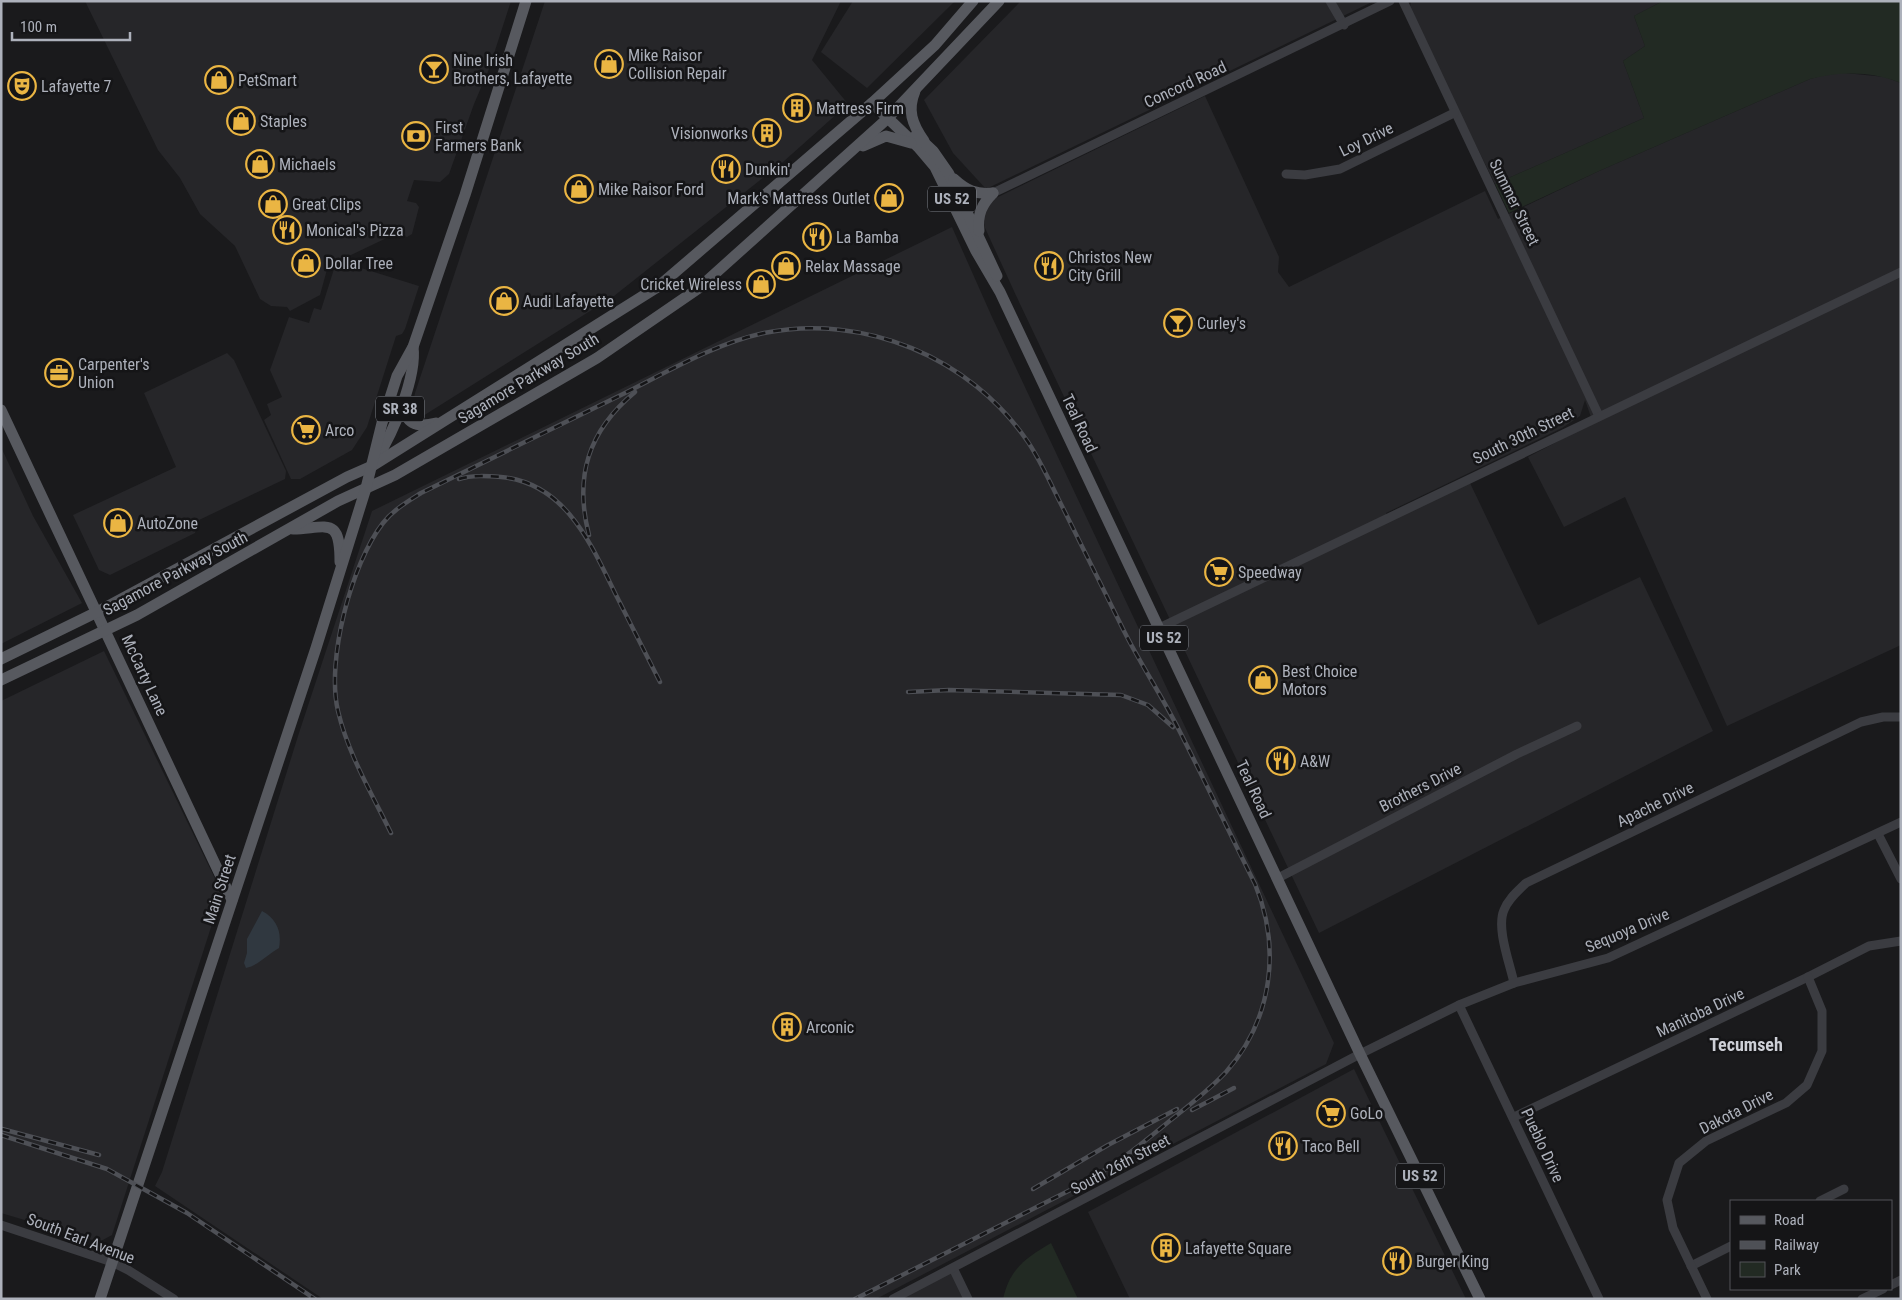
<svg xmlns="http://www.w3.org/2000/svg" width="1902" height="1300" viewBox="0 0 1902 1300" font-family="'Roboto Condensed',sans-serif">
  <rect width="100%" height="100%" fill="#1a1a1c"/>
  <g fill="#262629">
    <path d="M85,1H511L489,69L474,104L449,174L440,182L414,180L407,201L416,203L419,207L412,234L407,237L397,233L328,266L320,295L290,311L287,307L271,306L260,299L235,246L200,214L180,178L158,150Z"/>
    <path d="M545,1H841L812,60L848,104L783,162L614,296L423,416L417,417L411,413L415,393Z"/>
    <path d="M853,1H955L867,88L821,52Z"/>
    <path d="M1021,1H1374L986,189L953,153L924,100Z"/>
    <path d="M1411,1H1663L1634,16L1645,46L1623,61L1644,118L1495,184L1418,28L1410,8Z"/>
    <path d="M1835,72L1885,77L1901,83V645L1727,726L1625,497L1564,527L1528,457L1593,423L1585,400L1580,416L1562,428L1386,513L1390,521L1470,483L1538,625L1640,577L1713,731L1319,933L1020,304L985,228L983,212L994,199L1205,96L1279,257L1278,272L1289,287L1485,191L1498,219L1599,171L1810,79Z"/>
    <path d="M952,227L992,317L1334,1043L1326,1064L876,1299H323L155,1186L162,1172L298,736L372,511Z"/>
    <path d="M345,263L419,286L405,329L402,334L396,336L367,427L352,450L300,479H291L264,420L271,415L267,404L282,397L270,370L289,317L309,323L314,308L321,310L334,269L342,271Z"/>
    <path d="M227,353L234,360L286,471L285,479L199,520L195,533L110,575L99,570L73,515L176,467L144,393Z"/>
    <path d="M1,447L33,516L82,603L1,644Z"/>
    <path d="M104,651L222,893L112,1235L99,1242L1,1213V701Z"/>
    <path d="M1354,1069L1466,1299H1130L1088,1212Z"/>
    <path d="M953,1268L968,1299H893Z"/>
  </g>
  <g fill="#222a23">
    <path d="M1663,1H1901V83C1872,71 1840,71 1810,79L1599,171L1509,213L1495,184L1644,118L1623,61L1645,46L1634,16Z"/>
    <path d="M1051,1243L1078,1299H1003C1010,1268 1026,1258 1051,1243Z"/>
  </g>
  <path fill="#303840" d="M262,911C277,919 282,932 279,948C268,954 259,965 246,968L244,963L247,953V939Z"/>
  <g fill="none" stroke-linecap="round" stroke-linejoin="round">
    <g stroke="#3b3c41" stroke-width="9">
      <path d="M1330,1L1344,25"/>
      <path d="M1403,1L1599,416"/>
      <path d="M1286,174L1305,175L1340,169L1454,113"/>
      <path d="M993,193L1390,1"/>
      <path d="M1159,628L1901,272"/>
      <path d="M1878,834L1901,879"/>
      <path d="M1278,878L1517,754L1577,726"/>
      <path d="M1514,983C1510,964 1496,928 1504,910C1508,899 1518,891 1526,883L1861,722L1883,717H1901"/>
      <path d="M1459,1005L1599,1299"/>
      <path d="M1514,1117L1808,977L1869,946L1901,941"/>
      <path d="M1820,1201L1844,1189"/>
      <path d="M1,1225L112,1262L128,1270L174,1299"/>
      <path d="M1691,1266L1731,1246"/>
      <path d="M953,1268L968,1299"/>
      <path d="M1891,1285L1901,1280"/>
      <path d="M893,1299L1360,1054L1459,1005L1514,983L1608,958L1901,822"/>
      <path d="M1707,1299L1673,1228L1667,1200L1679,1163L1706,1141L1786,1103L1807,1085L1822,1051V1011L1808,977"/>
      <path d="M1862,1299L1883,1289"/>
    </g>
    <g stroke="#57595f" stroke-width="11">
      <path d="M915,91C907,110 912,124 924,141"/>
      <path d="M872,103L918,147L935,167L976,251L1000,292L1360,1054L1480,1299"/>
      <path d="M916,135L933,151L949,174L997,276"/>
      <path d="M863,146L886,136L911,143"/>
      <path d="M954,179C966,190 976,195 993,193"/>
      <path d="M979,231C977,215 982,204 993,193"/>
      <path d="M402,402C405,424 416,428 436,423"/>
      <path d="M1,410L232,900"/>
      <path d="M377,458C393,433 417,377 413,347"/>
      <path d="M293,529C328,528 340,516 340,562"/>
      <path d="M1,659L97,612L347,477L372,466L659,286L872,103L935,45L973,1"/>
      <path d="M1,680L137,615L338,501L395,475L597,358L699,288L887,119L999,1"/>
      <path d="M100,1299L316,648L366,488L382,423L397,376L413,347L465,195L526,1"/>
    </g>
    <defs>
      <g id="rail">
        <path d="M459,479C472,475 487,476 501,477C565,483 590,542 615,593C630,623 645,652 660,682"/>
        <path d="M589,535C574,477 588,431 635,392"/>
        <path d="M908,692L949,690L1121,695L1148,705L1173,727"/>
        <path d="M391,833C372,794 348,754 338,711C326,661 351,564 383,523C393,510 407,502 421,493C489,460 556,427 623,394C669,371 714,344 764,333C864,313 970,357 1028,442C1042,463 1052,487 1064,510C1084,550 1104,591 1124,631C1141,665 1162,696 1179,730C1205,781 1229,832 1255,884C1281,947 1273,1019 1226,1072C1210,1089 1191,1104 1172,1119C1144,1142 1117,1164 1086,1182L855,1299"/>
        <path d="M1192,1110L1234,1088"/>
        <path d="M2,1129L99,1155"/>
        <path d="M1,1135L107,1169L187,1213L315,1299"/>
        <path d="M1033,1189L1108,1145L1177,1109"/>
      </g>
    </defs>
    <use href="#rail" stroke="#4e5056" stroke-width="4.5"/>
    <use href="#rail" stroke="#151517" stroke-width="2.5" stroke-dasharray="8" stroke-linecap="butt"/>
  </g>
  <defs>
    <symbol id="shop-ring" viewBox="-11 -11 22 22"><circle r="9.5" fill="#151517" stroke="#eab543" stroke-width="1.5"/><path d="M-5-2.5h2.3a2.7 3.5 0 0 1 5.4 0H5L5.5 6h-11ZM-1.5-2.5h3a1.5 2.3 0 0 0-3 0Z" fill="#eab543"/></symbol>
    <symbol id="bar-ring" viewBox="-11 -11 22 22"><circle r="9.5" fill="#151517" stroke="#eab543" stroke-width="1.5"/><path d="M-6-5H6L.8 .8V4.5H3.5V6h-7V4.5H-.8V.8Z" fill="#eab543"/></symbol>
    <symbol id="theatre-ring" viewBox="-11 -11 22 22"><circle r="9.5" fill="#151517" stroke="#eab543" stroke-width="1.5"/><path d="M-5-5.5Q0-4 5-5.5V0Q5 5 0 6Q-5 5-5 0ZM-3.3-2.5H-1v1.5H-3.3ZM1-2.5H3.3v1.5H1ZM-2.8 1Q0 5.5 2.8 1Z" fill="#eab543"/></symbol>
    <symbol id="building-ring" viewBox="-11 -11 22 22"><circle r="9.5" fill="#151517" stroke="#eab543" stroke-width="1.5"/><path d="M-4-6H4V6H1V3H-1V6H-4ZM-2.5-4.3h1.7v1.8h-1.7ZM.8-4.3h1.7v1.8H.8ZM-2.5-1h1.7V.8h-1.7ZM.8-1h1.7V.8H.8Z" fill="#eab543"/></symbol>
    <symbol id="bank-ring" viewBox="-11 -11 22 22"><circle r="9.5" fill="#151517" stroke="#eab543" stroke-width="1.5"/><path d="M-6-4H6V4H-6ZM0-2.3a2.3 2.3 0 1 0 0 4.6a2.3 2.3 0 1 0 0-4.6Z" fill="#eab543"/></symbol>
    <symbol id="restaurant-ring" viewBox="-11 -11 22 22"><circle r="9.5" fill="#151517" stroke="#eab543" stroke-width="1.5"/><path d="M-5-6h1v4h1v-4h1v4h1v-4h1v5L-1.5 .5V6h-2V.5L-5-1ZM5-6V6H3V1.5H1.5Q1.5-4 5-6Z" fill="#eab543"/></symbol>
    <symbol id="office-ring" viewBox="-11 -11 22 22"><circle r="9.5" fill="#151517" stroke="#eab543" stroke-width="1.5"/><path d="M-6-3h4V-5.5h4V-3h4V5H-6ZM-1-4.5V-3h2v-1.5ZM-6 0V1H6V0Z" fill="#eab543"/></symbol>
    <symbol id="supermarket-ring" viewBox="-11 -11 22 22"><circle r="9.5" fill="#151517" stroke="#eab543" stroke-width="1.5"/><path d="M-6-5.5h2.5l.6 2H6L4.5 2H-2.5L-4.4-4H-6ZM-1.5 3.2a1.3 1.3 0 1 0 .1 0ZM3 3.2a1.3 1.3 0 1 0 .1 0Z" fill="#eab543"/></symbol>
  </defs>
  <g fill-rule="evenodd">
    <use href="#shop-ring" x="593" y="48" width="32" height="32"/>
    <use href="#bar-ring" x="418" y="53" width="32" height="32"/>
    <use href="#shop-ring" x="203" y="64" width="32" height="32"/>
    <use href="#theatre-ring" x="6" y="70" width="32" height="32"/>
    <use href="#building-ring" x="781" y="92" width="32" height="32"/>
    <use href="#shop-ring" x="225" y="105" width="32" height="32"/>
    <use href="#building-ring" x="751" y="117" width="32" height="32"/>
    <use href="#bank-ring" x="400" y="120" width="32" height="32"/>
    <use href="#shop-ring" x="244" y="148" width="32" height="32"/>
    <use href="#restaurant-ring" x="710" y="153" width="32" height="32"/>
    <use href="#shop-ring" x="563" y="173" width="32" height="32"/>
    <use href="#shop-ring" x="873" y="182" width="32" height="32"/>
    <use href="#shop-ring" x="257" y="188" width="32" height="32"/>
    <use href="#restaurant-ring" x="271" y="214" width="32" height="32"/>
    <use href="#restaurant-ring" x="801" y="221" width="32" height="32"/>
    <use href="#shop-ring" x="290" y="247" width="32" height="32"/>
    <use href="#shop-ring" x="770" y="250" width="32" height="32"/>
    <use href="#restaurant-ring" x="1033" y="250" width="32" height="32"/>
    <use href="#shop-ring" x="745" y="268" width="32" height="32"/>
    <use href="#shop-ring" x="488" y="285" width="32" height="32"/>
    <use href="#bar-ring" x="1162" y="307" width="32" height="32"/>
    <use href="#office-ring" x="43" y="357" width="32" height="32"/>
    <use href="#supermarket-ring" x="290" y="414" width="32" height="32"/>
    <use href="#shop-ring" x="102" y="507" width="32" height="32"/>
    <use href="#supermarket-ring" x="1203" y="556" width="32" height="32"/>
    <use href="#shop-ring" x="1247" y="664" width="32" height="32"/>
    <use href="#restaurant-ring" x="1265" y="745" width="32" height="32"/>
    <use href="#building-ring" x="771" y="1011" width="32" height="32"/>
    <use href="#supermarket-ring" x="1315" y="1097" width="32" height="32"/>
    <use href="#restaurant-ring" x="1267" y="1130" width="32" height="32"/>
    <use href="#building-ring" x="1150" y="1232" width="32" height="32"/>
    <use href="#restaurant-ring" x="1381" y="1245" width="32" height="32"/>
  </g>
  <g text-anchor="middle" stroke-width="5" stroke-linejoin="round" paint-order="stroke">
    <g fill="#151517" stroke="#7f828a" stroke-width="1">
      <rect x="928" y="186.5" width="48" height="25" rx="4"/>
      <rect x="376" y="396.5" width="48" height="25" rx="4"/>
      <rect x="1140" y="625.5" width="48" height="25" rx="4"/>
      <rect x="1396" y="1163.5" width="48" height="25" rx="4"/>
    </g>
    <g font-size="15" font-weight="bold" fill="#adb1bb">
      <text x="952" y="204">US 52</text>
      <text x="400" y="414">SR 38</text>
      <text x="1164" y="643">US 52</text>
      <text x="1420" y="1181">US 52</text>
    </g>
    <g font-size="16" fill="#adb1bb" stroke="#151517" text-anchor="start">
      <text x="628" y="61">Mike Raisor<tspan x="628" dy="18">Collision Repair</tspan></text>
      <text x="453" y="66">Nine Irish<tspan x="453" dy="18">Brothers, Lafayette</tspan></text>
      <text x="238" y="86">PetSmart</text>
      <text x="41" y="92">Lafayette 7</text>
      <text x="816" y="114">Mattress Firm</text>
      <text x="260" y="127">Staples</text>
      <text x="435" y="133">First<tspan x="435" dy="18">Farmers Bank</tspan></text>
      <text x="748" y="139" text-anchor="end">Visionworks</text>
      <text x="279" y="170">Michaels</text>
      <text x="745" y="175">Dunkin'</text>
      <text x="598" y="195">Mike Raisor Ford</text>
      <text x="870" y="204" text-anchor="end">Mark's Mattress Outlet</text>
      <text x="292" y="210">Great Clips</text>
      <text x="306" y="236">Monical's Pizza</text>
      <text x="836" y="243">La Bamba</text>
      <text x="1068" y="263">Christos New<tspan x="1068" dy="18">City Grill</tspan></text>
      <text x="325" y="269">Dollar Tree</text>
      <text x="805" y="272">Relax Massage</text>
      <text x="742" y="290" text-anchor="end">Cricket Wireless</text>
      <text x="523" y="307">Audi Lafayette</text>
      <text x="1197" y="329">Curley's</text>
      <text x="78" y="370">Carpenter's<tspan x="78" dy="18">Union</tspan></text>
      <text x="325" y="436">Arco</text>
      <text x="137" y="529">AutoZone</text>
      <text x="1238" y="578">Speedway</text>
      <text x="1282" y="677">Best Choice<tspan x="1282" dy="18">Motors</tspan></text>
      <text x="1300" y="767">A&amp;W</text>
      <text x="806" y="1033">Arconic</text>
      <text x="1350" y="1119">GoLo</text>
      <text x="1302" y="1152">Taco Bell</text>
      <text x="1185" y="1254">Lafayette Square</text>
      <text x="1416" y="1267">Burger King</text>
    </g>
    <g font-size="16" fill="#adb1bb" stroke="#151517">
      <text transform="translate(1185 84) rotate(-25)" y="6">Concord Road</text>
      <text transform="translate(1366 139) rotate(-26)" y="6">Loy Drive</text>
      <text transform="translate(1515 202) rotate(64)" y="6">Summer Street</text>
      <text transform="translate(528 378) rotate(-31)" y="6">Sagamore Parkway South</text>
      <text transform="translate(1080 423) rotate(65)" y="6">Teal Road</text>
      <text transform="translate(1523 435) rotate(-26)" y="6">South 30th Street</text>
      <text transform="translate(175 573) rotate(-28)" y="6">Sagamore Parkway South</text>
      <text transform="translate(145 675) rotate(65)" y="6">McCarty Lane</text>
      <text transform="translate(1420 787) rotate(-27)" y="6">Brothers Drive</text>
      <text transform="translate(1254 789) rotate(65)" y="6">Teal Road</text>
      <text transform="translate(1655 804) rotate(-26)" y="6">Apache Drive</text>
      <text transform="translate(219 889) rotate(-72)" y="6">Main Street</text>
      <text transform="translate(1627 930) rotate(-23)" y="6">Sequoya Drive</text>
      <text transform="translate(1700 1012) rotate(-25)" y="6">Manitoba Drive</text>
      <text transform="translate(1736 1111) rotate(-27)" y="6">Dakota Drive</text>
      <text transform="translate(1543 1145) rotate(65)" y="6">Pueblo Drive</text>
      <text transform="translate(1120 1164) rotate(-28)" y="6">South 26th Street</text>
      <text transform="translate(81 1238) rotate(21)" y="6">South Earl Avenue</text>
    </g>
    <g font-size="18" font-weight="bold" fill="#ced0d7" stroke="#151517">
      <text x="1746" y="1051">Tecumseh</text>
    </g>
  </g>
  <rect width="1902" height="1300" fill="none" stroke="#adb1bb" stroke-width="5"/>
  <rect x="1730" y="1200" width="162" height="90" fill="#151517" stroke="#525359"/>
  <rect x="1740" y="1216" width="25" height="8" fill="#57595f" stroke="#525359"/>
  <text x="1774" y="1225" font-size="15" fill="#adb1bb">Road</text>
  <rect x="1740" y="1241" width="25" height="8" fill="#4e5056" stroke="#525359"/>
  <text x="1774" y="1250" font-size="15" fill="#adb1bb">Railway</text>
  <rect x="1740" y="1262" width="25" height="15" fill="#222a23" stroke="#525359"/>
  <text x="1774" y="1275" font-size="15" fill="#adb1bb">Park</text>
  <path d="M12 32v8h118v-8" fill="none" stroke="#adb1bb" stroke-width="2.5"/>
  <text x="20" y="32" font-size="15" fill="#adb1bb" stroke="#151517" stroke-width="4" paint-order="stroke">100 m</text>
</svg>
